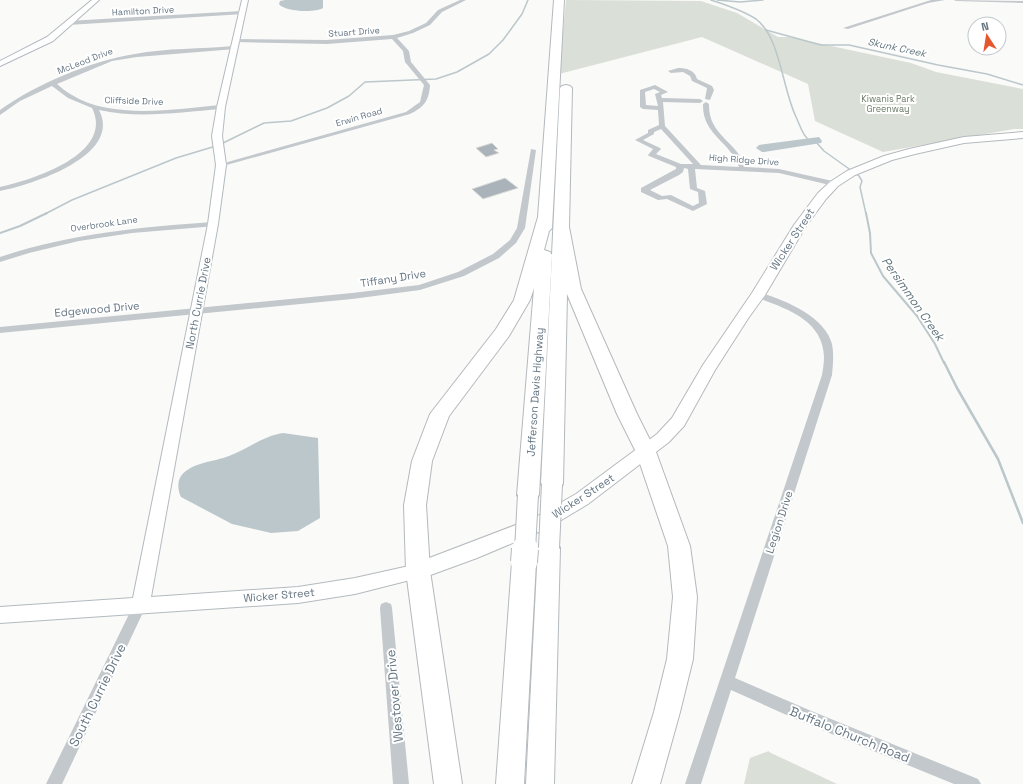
<svg xmlns="http://www.w3.org/2000/svg" width="1023" height="784" viewBox="0 0 1023 784" font-family="'Space Grotesk',sans-serif">
  <rect width="100%" height="100%" fill="#fafaf8"/>
  <g fill="#dadfd7">
    <path d="M566,0L701,1L737,13L778,37H789L911,63L936,72L1023,89V129H1014L883,152L815,121L808,84L702,37L559,74Z"/>
    <path d="M769,751V752L837,784H744L750,758Z"/>
  </g>
  <g fill="#bbc7cb">
    <path d="M285,0H323V8C316,13 284,12 279,4L280,1Z"/>
    <path d="M819,137L822,141L821,143L764,152H762L756,148L759,145Z"/>
    <path d="M283,433L318,438L320,518L298,531L271,533L232,524L181,497C178,491 177,482 181,476C192,462 214,462 229,456C248,449 263,436 283,433Z"/>
  </g>
  <g fill="none" stroke-linecap="round" stroke-linejoin="round">
    <g stroke="#bbc7cb" stroke-width="1.5">
      <path d="M711,0C726,5 742,10 756,19C781,38 782,90 797,119C800,126 803,136 809,140"/>
      <path d="M717,0L740,2L763,0"/>
      <path d="M766,30L821,45H849L938,65L987,74L1023,85"/>
      <path d="M816,142L824,151L859,176L862,181L860,187L866,214"/>
      <path d="M221,144L264,123L291,121L327,108L349,96L365,82L436,79L457,72L489,54L503,40L522,14L528,0"/>
      <path d="M45,214L72,200L176,158L216,146"/>
    </g>
    <g stroke="#bbc7cb" stroke-width="2">
      <path d="M866,213L870,233L871,253L883,276L917,316L935,344L944,363"/>
      <path d="M0,233L20,226L47,213"/>
    </g>
    <path stroke="#bbc7cb" stroke-width="2.5" d="M944,362L957,388L998,459L1023,523"/>
  </g>
  <g fill="#aab3b9" stroke="#dcdcda">
    <path d="M492,143L498,149L494,150L499,153L486,157L476,148Z"/>
    <path d="M505,178L518,188L483,199L472,189Z"/>
  </g>
  <g fill="none" stroke-linecap="round" stroke-linejoin="round">
    <defs>
      <g id="secondary">
        <path d="M92,0H99L53,41L0,66V61L47,37Z"/>
        <path d="M242,0H248L225,107L222,136L226,165L218,224L151,597L298,587L355,578L418,564L424,566L427,571L424,576L418,578L355,594L298,603L0,623V607L133,598L208,224L216,165L212,136L217,107Z"/>
      </g>
      <path id="primary" d="M1023,132V138L964,143L915,154L892,160L855,175L838,186L826,199L806,226L765,295L749,317L715,370L684,426L669,442L588,504L548,528L477,558L425,577L418,579L411,577L408,571L411,565L534,518L576,494L657,434L672,418L703,365L752,293L794,225L818,193L830,182L847,171L884,156L909,149L964,137Z"/>
      <g id="highway">
        <path d="M554,0H564L552,228L549,231L544,250L550,252L552,255L539,495L536,501L528,504L520,501L517,495L534,288L530,300L509,336L449,416L432,461L426,505L430,571L462,784H434L406,571L404,505L412,461L430,414L496,329L514,300L538,217Z"/>
        <path d="M566,85L570,86L572,88L569,227L581,289L637,414L656,452L690,546L697,597L693,659L680,712L660,784H632L654,712L667,659L673,597L668,546L636,452L617,414L567,294L563,484L560,490L552,492L544,490L541,484L560,88L562,86Z"/>
        <path d="M549,538L557,541L560,548L554,784H526L538,548L541,541Z"/>
        <path d="M524,552L532,555L536,562L524,784H496L512,562L516,555Z"/>
      </g>
    </defs>
    <use href="#secondary" stroke="#b3babf" stroke-width="2"/>
    <use href="#primary" stroke="#b5babe" stroke-width="2"/>
    <use href="#highway" stroke="#b4b9bd" stroke-width="2"/>
    <g fill="#c3c8cc" fill-rule="evenodd">
      <path d="M460,0H466L442,12L430,25L413,33L397,38L409,51L411,62L430,85C429,101 424,107 410,114L223,166L217,165L406,112L420,102L424,85L405,62L403,51L392,39L327,44L235,42L233,41V39L327,40L393,35L409,31L426,23L438,10Z"/>
      <path d="M931,0H945L928,3L848,29L843,28Z"/>
      <path d="M954,0L1023,1V3L956,1Z"/>
      <path d="M242,11L244,12V14L68,25L65,23L68,21Z"/>
      <path d="M233,46L235,47V49L137,57L112,61L57,84C62,88 66,92 72,95C112,120 176,109 221,105L224,107L221,109C181,112 139,119 99,110C123,156 31,185 0,191V187C32,180 115,154 92,108L68,98L52,86L20,101L0,115V110C36,84 91,61 135,54C166,48 202,49 233,46Z"/>
      <path d="M678,68C686,68 695,70 697,79L712,86L714,90L710,100L705,99L707,88L692,81L690,76L683,72L671,73L668,71Z"/>
      <path d="M655,85L668,92L661,95L662,98L700,99L703,101L700,103L663,102L665,126L701,165L739,167C730,141 702,135 703,104L706,102L709,104C708,135 736,141 746,167L779,169L837,182L838,184L834,186L779,173L695,169L697,188L705,191L707,204L693,211L667,199L658,200L641,192V188L676,169V167L649,156L648,155L653,149L635,140L648,133V130L659,125L658,110L643,109L640,107V90ZM654,89L660,92L655,94L658,106L646,105L645,92ZM661,129L693,164H681L656,154L661,149L660,148L643,140L654,134V132ZM684,168L688,169L690,189L698,192L699,203L693,206L671,195L662,196L650,190L679,175L683,172Z"/>
      <path d="M531,149L536,150L525,228L516,243L499,258L464,276L420,290L352,299L0,333V327L352,293L419,285L458,272L493,254L510,240L517,228Z"/>
      <path d="M213,222H216V226L132,233L79,241L29,253L0,262V257C69,234 140,227 213,222Z"/>
      <path d="M758,292C783,299 825,316 832,344C834,355 833,364 832,375L735,678L809,710L978,779L981,784H954L800,721L731,690L701,784H685L822,375C823,369 824,363 824,357C823,319 784,308 755,297L754,295Z"/>
      <path d="M140,600L145,602L146,606L62,784H46L135,602Z"/>
      <path d="M386,602L391,604L392,608L409,784H393L380,608L381,604Z"/>
    </g>
    <use href="#secondary" fill="#fff" fill-rule="evenodd"/>
    <use href="#primary" fill="#fff" fill-rule="evenodd"/>
    <use href="#highway" fill="#fff" fill-rule="evenodd"/>
    <defs>
      <g id="highway-bridge-far1">
        <path d="M549,548L552,484"/>
        <path d="M525,550L528,495"/>
      </g>
      <path id="highway-bridge" d="M524,562L525,549"/>
    </defs>
    <use href="#highway-bridge-far1" stroke="#b4b9bd" stroke-width="22" stroke-linecap="butt"/>
    <use href="#highway-bridge" stroke="#b4b9bd" stroke-width="28" stroke-linecap="butt"/>
    <use href="#highway-bridge-far1" stroke="#fff" stroke-width="20"/>
    <use href="#highway-bridge" stroke="#fff" stroke-width="26"/>
  </g>
  <g text-anchor="middle" stroke-width="4" stroke-linejoin="round" paint-order="stroke">
    <g font-size="9" fill="#657683" stroke="#fff">
      <text transform="translate(143 11) rotate(-3)" y="3">Hamilton Drive</text>
      <text transform="translate(354 32) rotate(-4)" y="3">Stuart Drive</text>
      <text transform="translate(85 61) rotate(-21)" y="3">McLeod Drive</text>
      <text transform="translate(134 101) rotate(2)" y="3">Cliffside Drive</text>
      <text transform="translate(359 117) rotate(-16)" y="3">Erwin Road</text>
      <text transform="translate(744 160) rotate(4)" y="3">High Ridge Drive</text>
      <text transform="translate(104 224) rotate(-8)" y="3">Overbrook Lane</text>
    </g>
    <g font-size="9" fill="#687a64" stroke="#fff">
      <text x="888" y="102">Kiwanis Park<tspan x="888" dy="10">Greenway</tspan></text>
    </g>
    <g font-size="10" font-style="italic" fill="#60757c" stroke="#fff">
      <text transform="translate(897 47) rotate(12)" y="4">Skunk Creek</text>
    </g>
    <g font-size="11" fill="#657683" stroke="#fff">
      <text transform="translate(792 239) rotate(-57)" y="4">Wicker Street</text>
      <text transform="translate(393 278) rotate(-9)" y="4">Tiffany Drive</text>
      <text transform="translate(198 303) rotate(-79)" y="4">North Currie Drive</text>
      <text transform="translate(97 309) rotate(-5)" y="4">Edgewood Drive</text>
      <text transform="translate(535 392) rotate(-86)" y="4">Jefferson Davis Highway</text>
      <text transform="translate(583 496) rotate(-33)" y="4">Wicker Street</text>
      <text transform="translate(779 522) rotate(-72)" y="4">Legion Drive</text>
      <text transform="translate(279 595) rotate(-5)" y="4">Wicker Street</text>
    </g>
    <g font-size="12" font-style="italic" fill="#60757c" stroke="#fff">
      <text transform="translate(913 299) rotate(55)" y="4">Persimmon Creek</text>
    </g>
    <g font-size="13" fill="#657683" stroke="#fff">
      <text transform="translate(97 695) rotate(-64)" y="5">South Currie Drive</text>
      <text transform="translate(394 696) rotate(-95)" y="5">Westover Drive</text>
      <text transform="translate(850 734) rotate(22)" y="5">Buffalo Church Road</text>
    </g>
  </g>
  <g transform="translate(987 36) rotate(348)"><circle r="19" fill="#ffffff" stroke="#c1c8cd"/>
  <path d="M0-3L7 15L0 10L-7 15Z" fill="#e4572e"/>
  <text y="-6" font-size="11" font-weight="bold" text-anchor="middle" fill="#657683">N</text>
  </g>
</svg>
